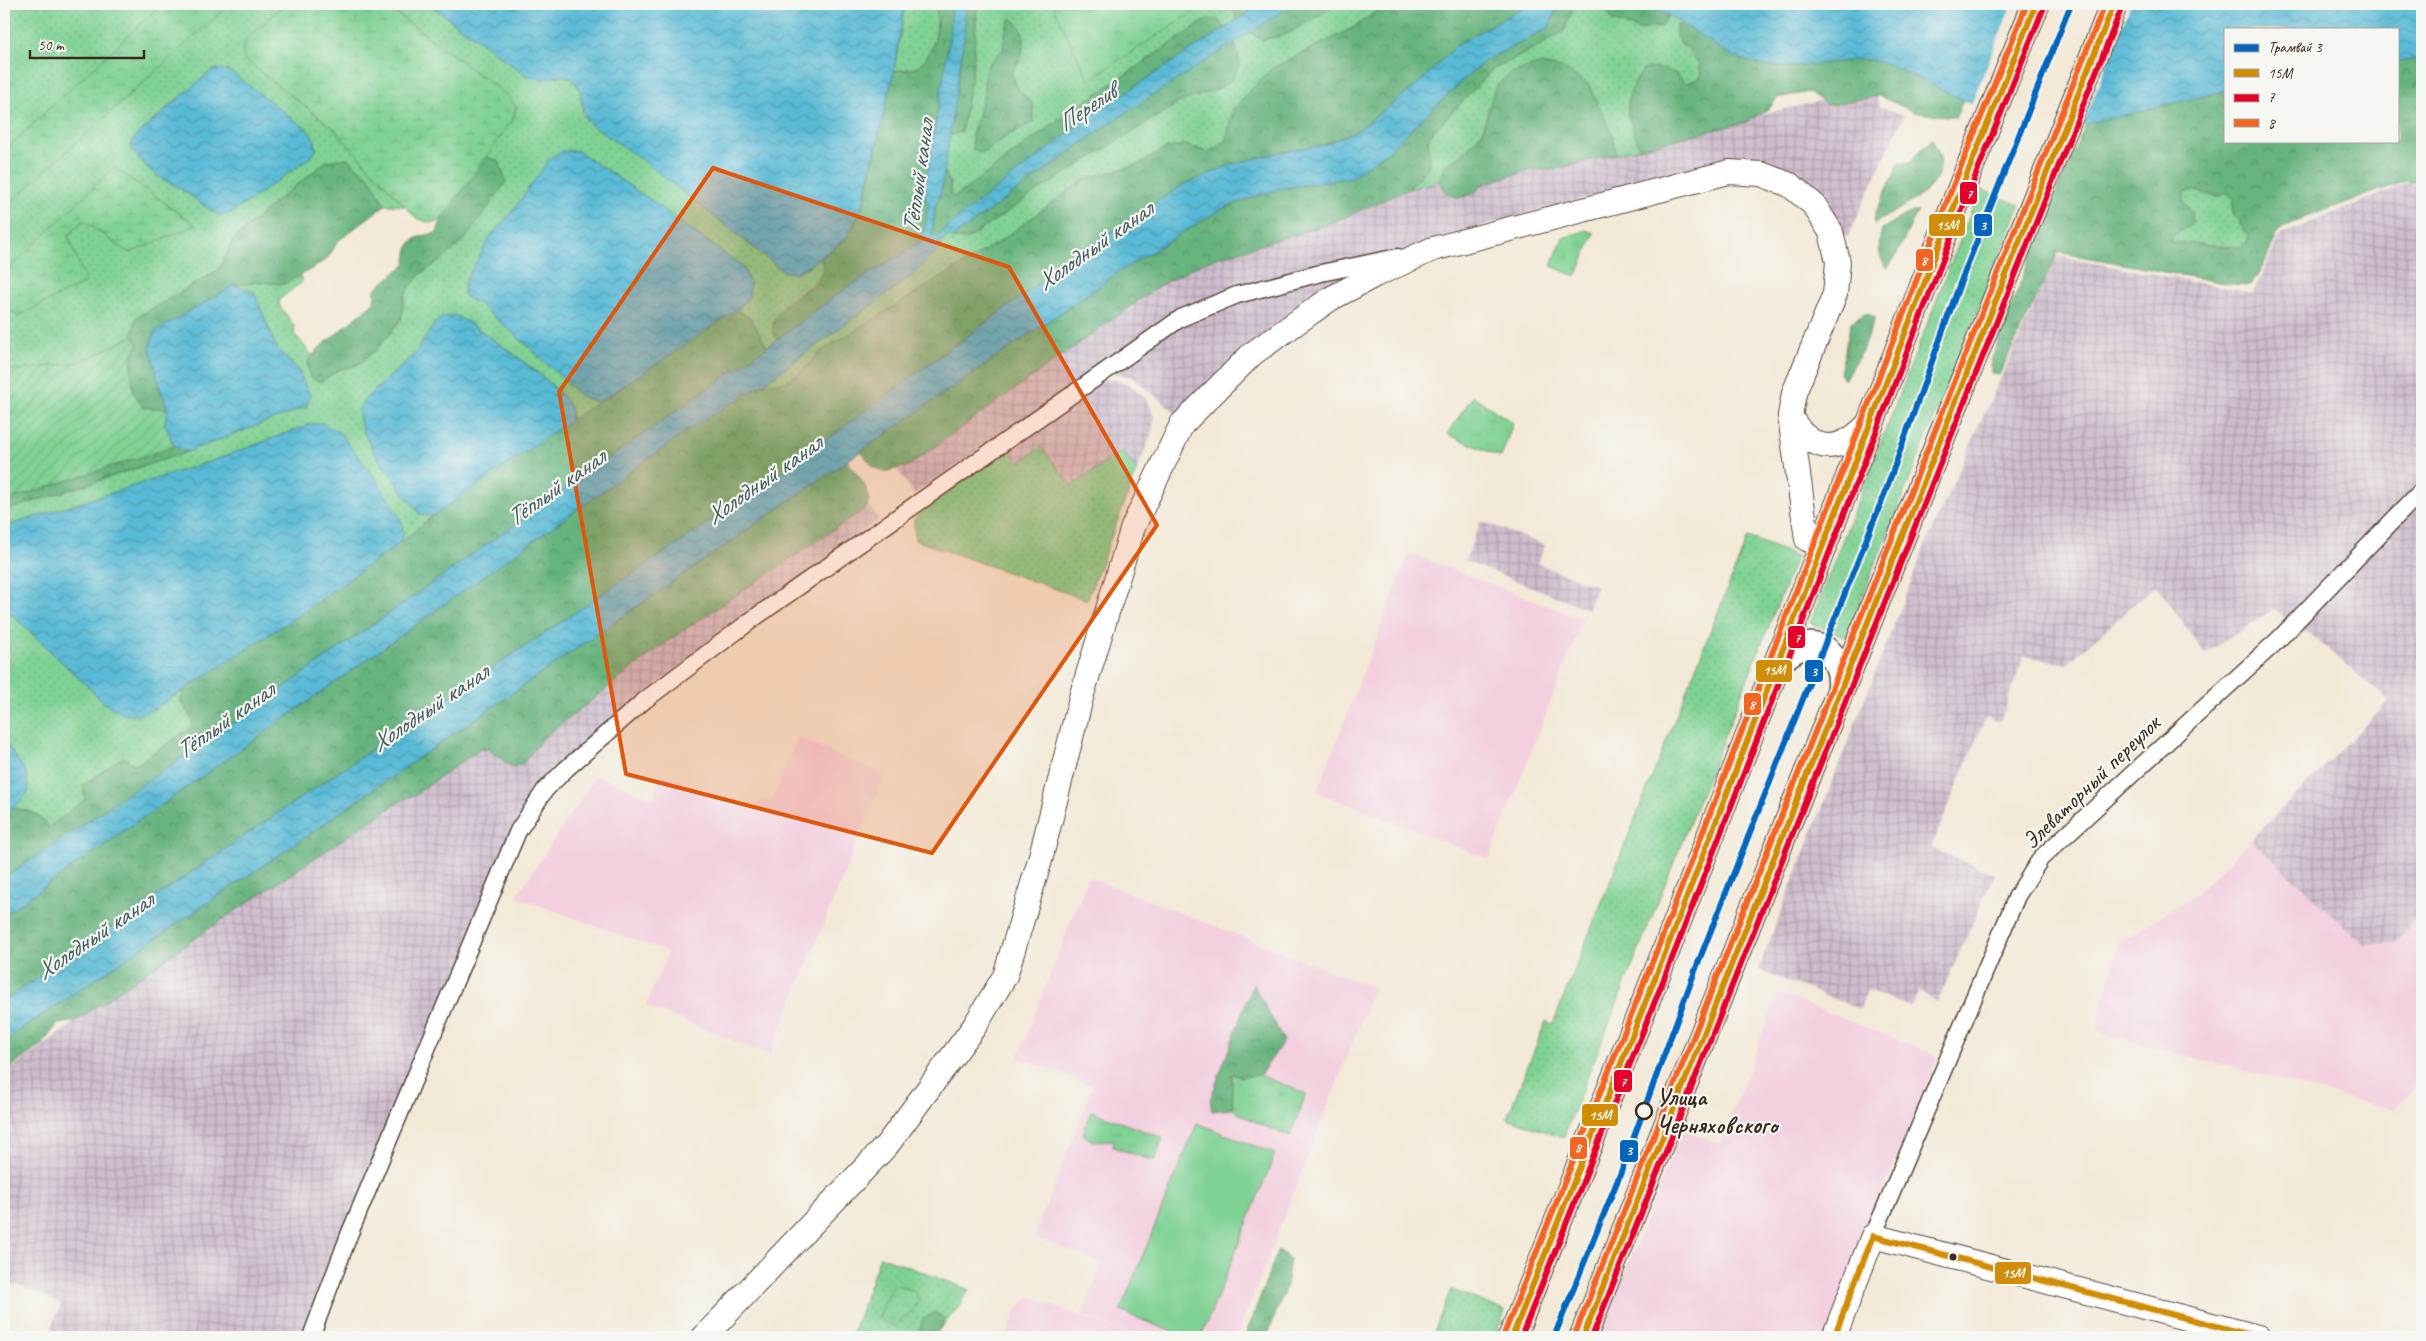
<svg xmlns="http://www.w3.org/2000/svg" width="2426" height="1341" viewBox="0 0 2426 1341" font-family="Caveat,sans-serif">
  <defs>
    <pattern id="industrial-grid" width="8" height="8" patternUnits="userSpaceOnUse" patternTransform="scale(1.25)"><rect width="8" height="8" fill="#cfbdce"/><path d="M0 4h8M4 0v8" fill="none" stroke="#a99aa7"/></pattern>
    <pattern id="grass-dots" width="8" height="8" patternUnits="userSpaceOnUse" patternTransform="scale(1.25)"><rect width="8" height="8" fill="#80d294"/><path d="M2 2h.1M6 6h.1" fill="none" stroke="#70b47f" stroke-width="1.8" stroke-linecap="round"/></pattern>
    <pattern id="forest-crowns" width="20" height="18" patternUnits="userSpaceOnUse" patternTransform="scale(1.25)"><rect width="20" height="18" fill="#68b47e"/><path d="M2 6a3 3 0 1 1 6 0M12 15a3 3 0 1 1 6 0" fill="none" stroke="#579367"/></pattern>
    <pattern id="wetland-marsh" width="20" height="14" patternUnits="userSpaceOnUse" patternTransform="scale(1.25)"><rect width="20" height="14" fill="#80d294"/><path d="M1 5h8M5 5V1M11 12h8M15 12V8" fill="none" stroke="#70b47f"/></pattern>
    <pattern id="park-tufts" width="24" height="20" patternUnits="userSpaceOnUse" patternTransform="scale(1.25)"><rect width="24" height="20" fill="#80d294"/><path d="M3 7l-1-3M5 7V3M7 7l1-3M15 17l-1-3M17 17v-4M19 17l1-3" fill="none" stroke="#70b47f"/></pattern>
    <pattern id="garden-furrows" width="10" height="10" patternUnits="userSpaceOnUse" patternTransform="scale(1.25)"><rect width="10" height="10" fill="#80d294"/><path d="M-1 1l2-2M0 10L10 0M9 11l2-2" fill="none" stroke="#70b47f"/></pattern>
    <pattern id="water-waves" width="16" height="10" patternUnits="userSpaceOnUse" patternTransform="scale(1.25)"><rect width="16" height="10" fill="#58bad6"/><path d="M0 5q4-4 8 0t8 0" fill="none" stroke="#4a97ad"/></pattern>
  </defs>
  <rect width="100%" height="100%" fill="#f6f6f2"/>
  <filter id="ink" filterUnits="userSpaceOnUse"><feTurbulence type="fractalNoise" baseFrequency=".02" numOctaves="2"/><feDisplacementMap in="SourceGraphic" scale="10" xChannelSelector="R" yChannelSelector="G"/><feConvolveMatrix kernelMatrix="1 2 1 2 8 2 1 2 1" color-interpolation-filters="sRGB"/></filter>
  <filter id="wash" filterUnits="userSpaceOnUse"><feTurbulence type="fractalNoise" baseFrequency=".0096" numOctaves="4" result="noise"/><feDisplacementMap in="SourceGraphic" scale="20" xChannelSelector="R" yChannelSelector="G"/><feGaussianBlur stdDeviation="1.12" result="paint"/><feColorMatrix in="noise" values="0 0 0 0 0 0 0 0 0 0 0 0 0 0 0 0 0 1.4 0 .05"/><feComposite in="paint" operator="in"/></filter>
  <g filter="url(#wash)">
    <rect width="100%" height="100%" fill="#f3e9d7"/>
    <g fill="#f3cfdf">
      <path d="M1409,553L1583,619L1489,859L1317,792Z"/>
      <path d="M798,737L884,776L770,1055L646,1006L668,952L516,897L596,776L652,798L662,774L749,807L773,797Z"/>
      <path d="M2251,840L2364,944L2394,942L2422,912V1079L2393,1110L2096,1032L2119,942L2196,894Z"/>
      <path d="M1088,877L1374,988L1237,1337H1138L1082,1315L1102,1263L1034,1237L1093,1086L1018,1057Z"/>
      <path d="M1778,993L1938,1056L1825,1337H1599L1682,1129L1720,1144Z"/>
      <path d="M1030,1297L1136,1337H1006L1018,1307Z"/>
    </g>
    <g fill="url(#industrial-grid)">
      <path d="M1875,89L1879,106L1904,115L1848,236L1831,229L1776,169L1748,154L1433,239L1177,414L1132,377L1099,369L914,494L896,468L1178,264L1409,181L1471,178Z"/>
      <path d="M2407,183L2422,187V912L2394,943L2364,944L2251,840L2389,701L2311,635L2274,609L2205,654L2156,585L2067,664L2024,656L2000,722L1986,717L1931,848L1995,874L1937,1003L1919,990L1911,1006L1867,990L1860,1009L1758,970L1929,536L2056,256L2253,293L2280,235Z"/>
      <path d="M1102,380H1116L1130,385L1142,394L1150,405L1154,419L1152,432L1137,470L1121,451L1072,486L1041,447L1019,463L1008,446Z"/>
      <path d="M859,494L879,519L656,685L530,815L311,1337H52V1326L61,1304L19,1285L4,1284V1074L230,909L492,736L542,735Z"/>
      <path d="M1481,521L1545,545L1538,564L1596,586L1588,609L1465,561Z"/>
    </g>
    <g fill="url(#grass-dots)" stroke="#5e7e59" fill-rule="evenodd">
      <path d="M4,4L74,6L79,4H285L248,38L244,59L333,128L405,206L385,205L368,176L327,161L274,203L233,240L219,270L136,318L133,336L80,362L22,370L4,369ZM178,98L315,141L316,150L311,157L232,213L155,175L132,142L136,136Z"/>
      <path d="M384,4H429L527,76H565L572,79L580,89L583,115L589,123L648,164L783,271L795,274L821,258C831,285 798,289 784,305C779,312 776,322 772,330L777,340L767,347L751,319L737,310L749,297L743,267L646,197L578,151H562L490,237L464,296L479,304L528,346L582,397L599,402L571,420C571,417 571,411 570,408C561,383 490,338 467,321L434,324L416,353L363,401V431L380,461L421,515L433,516L399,544L404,532L322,423L308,425L215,460L4,527V511L187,452L306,407L310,396L299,371L277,349L254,293L235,285L259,282L284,284L300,275L302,282L280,299L279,305L295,327L294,334L313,356L307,363L320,382L338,370L357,365L401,319L405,294L419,275L444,258L468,235L499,161L486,157L513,119L516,107L508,96Z"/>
      <path d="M905,4H934C942,22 934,60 914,68C908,70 900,70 894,71Z"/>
      <path d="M977,4H1232L1237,20L1225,28L1218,21L1208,19L1061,118L955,197L950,195V183L944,170L949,136L961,132L973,67ZM1003,49L1022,57L1011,73L1019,91L1033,104V122L1005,137L985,152L972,136L984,93L985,75L989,63Z"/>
      <path d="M1339,4H1387L1353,28L1271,69L1233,109L1226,141L1208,152L1185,145L1167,148L1137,165L1085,179L999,242L820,352C800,375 794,382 763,384L913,275L939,242L950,234L952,238L968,239L1037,191L1180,102L1222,87L1239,54L1233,41L1248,32L1263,40Z"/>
      <path d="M1571,4H1602L1613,21L1661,27L1668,15L1682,23L1676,26L1684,49L1700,64L1701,78L1686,83L1674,72L1627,113L1640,148L1616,154L1613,136L1601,115L1488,108L1483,131L1463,154L1444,166L1439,181L1409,189L1429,166L1428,137L1493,69L1538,47L1572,11Z"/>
      <path d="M1980,189L2020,205L1846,637L1810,623Z"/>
      <path d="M2193,190L2217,197L2228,192L2233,200L2234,216L2249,235L2247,242L2240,247L2171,242L2172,236L2192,213L2183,199L2185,192Z"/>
      <path d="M1008,446L1019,463L1041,447L1072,486L1122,451L1137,470L1087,600L915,540L914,519Z"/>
      <path d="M1748,537L1797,556L1563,1138L1507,1118L1546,1021L1553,1024Z"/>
      <path d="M4,607L104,702L156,708L185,689L181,701L193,722L191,728L135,765L123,757L83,785L86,799L50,827L33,812L13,808L28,792L26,772L4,741V662L9,657L8,635L4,630Z"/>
      <path d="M880,1256L970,1290L963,1298L962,1303L940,1329L945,1319H923L918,1337H851Z"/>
      <path d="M1451,1289L1505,1311L1495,1337H1432Z"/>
    </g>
    <g fill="url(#forest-crowns)" stroke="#526f4e" fill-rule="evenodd">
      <path d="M934,4H952L949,41L924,193L928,205L924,240L843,290L777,340C757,295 836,296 821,258L848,236L863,207L894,71C900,70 908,70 914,68C934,60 942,22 934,4Z"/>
      <path d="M966,4H977L973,67L961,132L949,136L964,39Z"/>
      <path d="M1232,4H1262L1237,20Z"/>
      <path d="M1294,4H1339L1287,34L1263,40L1248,32Z"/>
      <path d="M1387,4H1529L1459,43L1417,85L1358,130L1324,145L1281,152L1230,165L1183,185L1097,241L767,483L278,813L4,1001V915L253,741L694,426L763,384L786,382L804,370L820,352L999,242L1085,179L1137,165L1167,148L1185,145L1208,152L1226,141L1233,109L1271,69L1353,28Z"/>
      <path d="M1547,4H1571L1572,11L1564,31L1538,47L1493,69L1428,137L1429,166L1409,189L1329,224L1204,262L1160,285L908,466L884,472L873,467L861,451L1122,270L1223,208L1278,189L1352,177L1387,152L1484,61L1548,29L1557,8Z"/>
      <path d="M1602,4H1638L1668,15L1661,27L1639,30L1613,21Z"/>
      <path d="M1011,18C1033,34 1023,54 1011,74L1019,91L1033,104V122L1005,137L985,152L978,153L973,150L972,136L984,93L985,75L989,63L1003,49L1007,24Z"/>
      <path d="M1208,19L1218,20L1225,28L1100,109L945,228L947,230L936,237H932L935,206L941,193L944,170L950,183V195L955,197L1061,118Z"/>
      <path d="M1682,23C1723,49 1749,71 1801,66C1821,64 1844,57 1865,59C1897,61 1935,85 1963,100L1956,117L1917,113L1879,96L1827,105L1809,92L1777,98L1771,107L1746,122L1640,148C1627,114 1620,103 1643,70C1662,65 1672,70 1686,83L1701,78L1700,64L1676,37V26Z"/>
      <path d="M1233,41L1240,64L1234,76L1222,87L1180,102L1037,191L968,239L952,238L1110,123Z"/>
      <path d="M2422,58V184L2406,181L2298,220L2278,231L2265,262L2251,285L2229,284L2058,252L1999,375L1991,373V361L2045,218L2086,124L2225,91V141H2397V62ZM2193,190L2217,197L2228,192L2233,200L2234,216L2249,235L2247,242L2240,247L2172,242V236L2193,224L2192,213L2183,199L2185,192Z"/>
      <path d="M1538,64L1563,68L1589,85L1613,136L1616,154L1552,170H1529L1483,184L1475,193L1459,198L1446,192L1439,181L1444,166L1463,154L1483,131L1495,87L1511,73Z"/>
      <path d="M1932,139C1934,145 1939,152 1940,158C1945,192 1897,208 1874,224L1875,214L1900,162L1908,163Z"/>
      <path d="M486,157L499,161L506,182L468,235L444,258L419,275L405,294L401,319L377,349L357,365L338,370L320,382L310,377L307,363L318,349L374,303L375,289L406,264C407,239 413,237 437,233L441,220Z"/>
      <path d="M347,158L368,176L385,205L338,241L328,258L315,267L284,284L259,282L235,285L160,388L168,409L144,408L133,392L131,357L138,344L133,336L136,318L219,270L233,240L274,203L327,161Z"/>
      <path d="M1918,210L1896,256L1887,269C1877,255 1878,246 1882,229L1903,216Z"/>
      <path d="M737,310L751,319L767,347L236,721L4,878V817L13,808L33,812L50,827L85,799L83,785L123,757L136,765L191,728L193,722L181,701L185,689L296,617L399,544L433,516L557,428L617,391L675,350Z"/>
      <path d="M1867,313L1875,318L1860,355L1844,380L1840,373L1851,322Z"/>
      <path d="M174,446L187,452L4,511V501Z"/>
      <path d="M847,461C856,474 876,492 866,508L665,643L543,738L523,763L512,767L488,749L478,750L416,794L399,802L229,915L76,1021L58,1024L41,1045L4,1072V1041L298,842Z"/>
      <path d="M1253,984L1284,1041L1260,1075L1241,1077L1232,1074L1233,1109L1212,1111L1210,1100Z"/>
      <path d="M1278,1250L1290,1259L1286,1286L1267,1337H1245Z"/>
      <path d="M935,1312L945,1319L935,1337H918L923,1319Z"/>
    </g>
    <g fill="url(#wetland-marsh)" stroke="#5e7e59">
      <path d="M162,4H230L4,208V151Z"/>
      <path d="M285,4H384L508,96L516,107L513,119L441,220L430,223L416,218L333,128L244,59L242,50L248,38Z"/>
      <path d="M114,167L196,225L129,253L83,220L68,236L86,282L18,316L4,305V274Z"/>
    </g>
    <g fill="url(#park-tufts)" stroke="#5e7e59">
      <path d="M1052,4H1205L1089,80Z"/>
      <path d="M1586,230L1594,233L1576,277L1551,266L1563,238Z"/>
      <path d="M1473,396L1513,423L1501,457L1447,434Z"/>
      <path d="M1232,1074L1241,1077L1260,1075L1306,1094L1290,1137L1247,1118L1233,1109Z"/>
      <path d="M1091,1111L1163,1138L1154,1161L1113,1147L1114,1140L1092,1141L1083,1134Z"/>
      <path d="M898,1285L915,1291L919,1301L910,1313L894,1326L884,1322L879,1317L892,1286Z"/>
    </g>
    <path fill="url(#garden-furrows)" stroke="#5e7e59" d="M133,336L138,344L131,357L133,392L144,408L168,409L165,423L174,446L4,501V369L22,370L80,362Z"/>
    <path fill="#80d294" stroke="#5e7e59" d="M1197,1123L1275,1154L1201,1337H1185L1120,1311Z"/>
    <g fill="url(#water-waves)" stroke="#4a727a">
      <path d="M429,4H905L894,71L862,207L848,236L821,258L795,274L783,271L648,164L589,123C579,110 586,82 566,76C559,74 550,79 543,79C538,79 532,77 527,76Z"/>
      <path d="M952,4H966L964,39L941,193L935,206L932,236L934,235L936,237L946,230L945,228L1100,109L1225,28L1262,4H1294L1110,123L952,238L949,235L939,242L942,246L913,275L763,384L694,426L253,741L4,915V878L236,721L767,347L843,290L923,240L928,205L924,193L949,41Z"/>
      <path d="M1529,4H1547L1557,8L1548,29L1484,61L1387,152L1352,177L1278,189L1223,208L1122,270L298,842L4,1041V1001L278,813L767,483L1097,241L1183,185L1230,165L1281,152L1324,145L1358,130L1417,85L1459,43Z"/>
      <path d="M1638,4H2422V58L2397,62V29H2225V91L2086,124H2053L1963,100L1888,64L1865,59L1798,66H1765L1734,57L1668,15Z"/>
      <path d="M222,69L231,72L308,130L315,141L316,150L311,157L232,213L221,215L213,212L181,189L155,175L132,151V142L136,136L206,75L214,70Z"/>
      <path d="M562,151H578L646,197L743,267L750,283L749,297L737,310L599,402L582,397L528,346L479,304L464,296V284L490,237L510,215L550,158Z"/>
      <path d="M235,285L254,292L277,349L299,372L310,396L306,407L187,452L174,446L165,423L168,409L160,388L150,347L155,331Z"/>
      <path d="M455,315C479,328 561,385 570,408C571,411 571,417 571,420L433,516L421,515C405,494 357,438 359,412C359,408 362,404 363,401L416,353L434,324L443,317Z"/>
      <path d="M322,423L339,432L374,476L400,518L404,532L399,544L296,617L156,708C131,719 126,718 104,702L4,607V527L215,460L308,425Z"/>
      <path d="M4,741L26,772L29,792L4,817Z"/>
    </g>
    <path fill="#f3e9d7" d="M2012,4H2131L2082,126H2053L1971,105Z"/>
  </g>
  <g filter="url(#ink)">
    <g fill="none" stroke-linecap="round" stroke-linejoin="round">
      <defs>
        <g id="street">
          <path d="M1873,1236L2017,896L2041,858L2278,640L2422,490"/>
          <path d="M311,1337L349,1235L518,831L545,790L566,769L645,700L757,616L1181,318L1237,295L1321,273L1398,257"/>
        </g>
        <g id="secondary">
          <path d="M1790,416C1813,456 1841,454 1871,421"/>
          <path d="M704,1337L887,1145L974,1027L1005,976L1040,860L1082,694L1133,527L1182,424L1252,354L1330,299L1375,275L1433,249L1729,172L1761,174L1790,185L1814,205L1831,232L1838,262L1835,294L1794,393L1790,416L1807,539L1823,545"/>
          <path d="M1834,1337L1873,1236L2258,1337"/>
        </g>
        <g id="primary">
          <path d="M1780,662C1805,632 1843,646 1841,686"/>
          <path d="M1512,1337L1669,943L1961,189L2036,4"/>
          <path d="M1583,1337L2114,4"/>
        </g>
      </defs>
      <use href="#street" stroke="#57473a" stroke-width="19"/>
      <use href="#secondary" stroke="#57473a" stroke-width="26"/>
      <use href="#primary" stroke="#57473a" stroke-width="29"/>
      <use href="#street" stroke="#fff" stroke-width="16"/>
      <use href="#secondary" stroke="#fff" stroke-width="24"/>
      <use href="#primary" stroke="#fff" stroke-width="26"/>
      <defs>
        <g id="bus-1">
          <path d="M1512,1337L1669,943L1961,189L2036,4"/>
          <path d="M1583,1337L2114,4"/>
          <path d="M1834,1337L1873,1236L2258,1337"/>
        </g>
        <g id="bus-2">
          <path d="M1521,1337L1677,946L1969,192L2044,7"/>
          <path d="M1592,1337L2122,7"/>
        </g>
        <g id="bus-3">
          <path d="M1504,1334L1661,940L1953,186L2027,4"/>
          <path d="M1575,1334L2105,4"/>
        </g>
      </defs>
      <use href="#bus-1" stroke="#f6f6f2" stroke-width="10"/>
      <use href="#bus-2" stroke="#f6f6f2" stroke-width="10"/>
      <use href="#bus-3" stroke="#f6f6f2" stroke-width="10"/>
      <use href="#bus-1" stroke="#d18d06" stroke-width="6"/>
      <use href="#bus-2" stroke="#e4002b" stroke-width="6"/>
      <use href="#bus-3" stroke="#f26522" stroke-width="6"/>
      <defs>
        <path id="tram-1" d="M1554,1337L1621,1172L1698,963L1886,490L1959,286L2071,4"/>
      </defs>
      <use href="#tram-1" stroke="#f6f6f2" stroke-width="10"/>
      <use href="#tram-1" stroke="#0065bd" stroke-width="6"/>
    </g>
  </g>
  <path fill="#df570d" fill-opacity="0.2" stroke="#df570d" stroke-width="4" stroke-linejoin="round" d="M713,168L1009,267L1157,525L932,853L626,774L559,392Z"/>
  <circle fill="#f6f6f2" stroke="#3b2a1e" stroke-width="2.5" cx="1644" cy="1111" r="8"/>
  <circle fill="#3b2a1e" stroke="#f6f6f2" stroke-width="2" cx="1953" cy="1257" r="4.5"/>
  <g text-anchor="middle" stroke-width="4.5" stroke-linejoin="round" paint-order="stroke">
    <g font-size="24" fill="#3b2a1e" stroke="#f6f6f2">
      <text transform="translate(2091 782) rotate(-44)" y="8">Элеваторный переулок</text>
    </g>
    <g font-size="24" font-weight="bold" fill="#3b2a1e" stroke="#f6f6f2" text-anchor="start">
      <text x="1656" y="1105">Улица<tspan x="1656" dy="28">Черняховского</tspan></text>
    </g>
    <g font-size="25" font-style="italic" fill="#455c5e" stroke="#f6f6f2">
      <text transform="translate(1086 107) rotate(-34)" y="9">Перелив</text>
      <text transform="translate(917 177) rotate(-82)" y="9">Тёплый канал</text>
      <text transform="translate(1094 245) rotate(-35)" y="9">Холодный канал</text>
      <text transform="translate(763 479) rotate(-35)" y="9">Холодный канал</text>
      <text transform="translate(555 487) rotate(-35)" y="9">Тёплый канал</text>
      <text transform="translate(429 707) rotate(-34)" y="9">Холодный канал</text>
      <text transform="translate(224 720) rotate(-35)" y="9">Тёплый канал</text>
      <text transform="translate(94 935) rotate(-34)" y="9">Холодный канал</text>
    </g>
  </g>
  <g stroke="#f6f6f2" stroke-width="2">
    <rect x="1959" y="181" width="19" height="24" rx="5" fill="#e4002b"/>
    <rect x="1928" y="213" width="38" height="24" rx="5" fill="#d18d06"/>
    <rect x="1973" y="213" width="20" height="24" rx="5" fill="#0065bd"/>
    <rect x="1915" y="248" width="19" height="24" rx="5" fill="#f26522"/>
    <rect x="1787" y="625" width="19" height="24" rx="5" fill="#e4002b"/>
    <rect x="1755" y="659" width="38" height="24" rx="5" fill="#d18d06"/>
    <rect x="1804" y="659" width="20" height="24" rx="5" fill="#0065bd"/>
    <rect x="1743" y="692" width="19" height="24" rx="5" fill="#f26522"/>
    <rect x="1613" y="1069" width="20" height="24" rx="5" fill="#e4002b"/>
    <rect x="1581" y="1103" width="38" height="24" rx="5" fill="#d18d06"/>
    <rect x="1569" y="1136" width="19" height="24" rx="5" fill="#f26522"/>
    <rect x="1619" y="1139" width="20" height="24" rx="5" fill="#0065bd"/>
    <rect x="1994" y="1261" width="38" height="24" rx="5" fill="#d18d06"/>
  </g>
  <g font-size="14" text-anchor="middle" font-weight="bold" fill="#fff">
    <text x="1969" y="198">7</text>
    <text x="1947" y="230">15М</text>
    <text x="1983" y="230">3</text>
    <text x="1924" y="265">8</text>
    <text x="1797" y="642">7</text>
    <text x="1774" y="675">15М</text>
    <text x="1814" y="676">3</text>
    <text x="1752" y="709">8</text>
    <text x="1623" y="1086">7</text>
    <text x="1600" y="1120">15М</text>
    <text x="1578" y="1152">8</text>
    <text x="1629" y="1155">3</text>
    <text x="2013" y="1278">15М</text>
  </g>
  <rect width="2426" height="1341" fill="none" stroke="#f6f6f2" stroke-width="20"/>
  <rect x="2224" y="28" width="175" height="115" fill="#f6f6f2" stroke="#aba49d"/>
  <rect x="2234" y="44" width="25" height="8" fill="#0065bd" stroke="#aba49d"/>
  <text x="2268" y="52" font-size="15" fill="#3b2a1e">Трамвай 3</text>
  <rect x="2234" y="69" width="25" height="8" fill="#d18d06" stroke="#aba49d"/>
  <text x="2268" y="78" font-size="15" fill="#3b2a1e">15М</text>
  <rect x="2234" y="94" width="25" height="8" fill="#e4002b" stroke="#aba49d"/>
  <text x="2268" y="102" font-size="15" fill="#3b2a1e">7</text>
  <rect x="2234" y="119" width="25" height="8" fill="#f26522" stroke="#aba49d"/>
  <text x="2268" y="128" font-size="15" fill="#3b2a1e">8</text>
  <path d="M30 50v8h114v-8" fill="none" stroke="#3b2a1e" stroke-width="2.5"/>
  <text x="38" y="50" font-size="15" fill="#3b2a1e" stroke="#f6f6f2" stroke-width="4" paint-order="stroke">50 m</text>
</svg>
